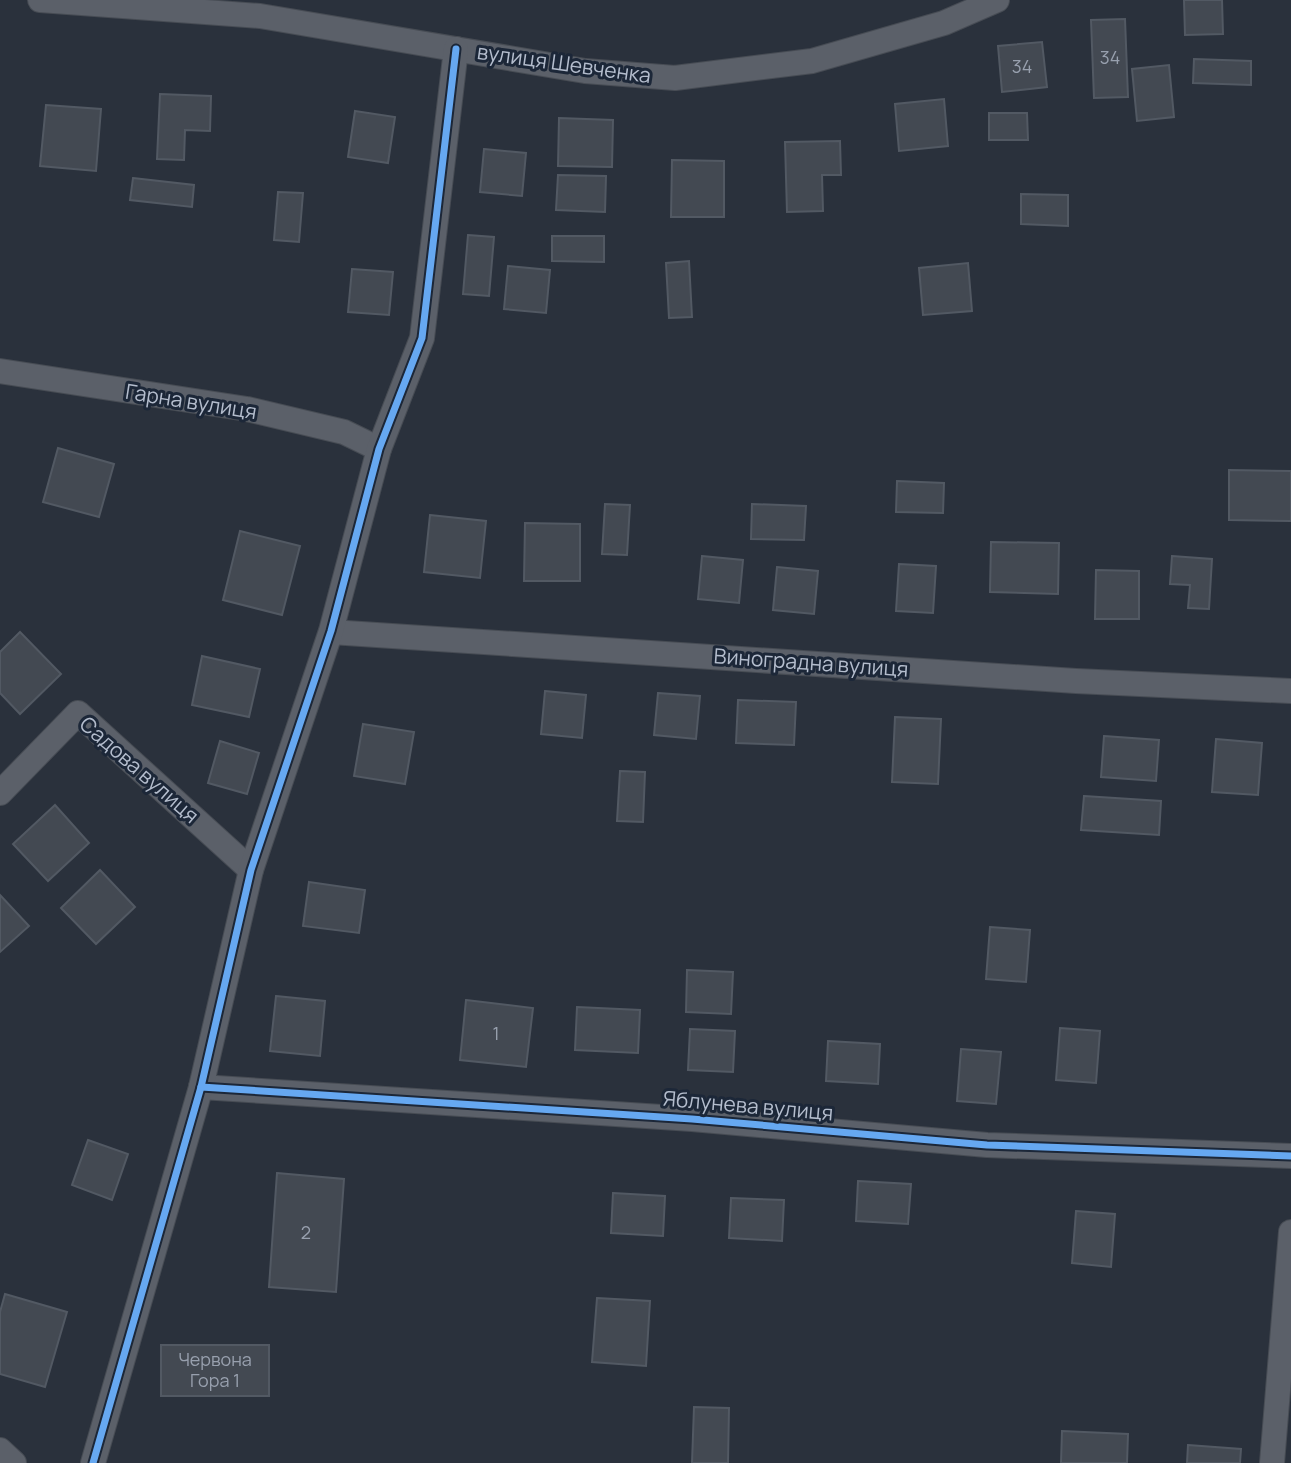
<svg xmlns="http://www.w3.org/2000/svg" width="1291" height="1463" viewBox="0 0 1291 1463" font-family="Manrope,sans-serif">
  <rect width="100%" height="100%" fill="#2a313c"/>
  <g fill="#434952" stroke="#525963" stroke-width="2">
    <path d="M1184,0H1222L1223,34L1185,35Z"/>
    <path d="M1125,19L1128,97L1094,98L1091,20Z"/>
    <path d="M1042,42L1047,87L1002,92L998,46Z"/>
    <path d="M1194,59L1251,61V85L1193,83Z"/>
    <path d="M1169,65L1174,117L1137,121L1132,69Z"/>
    <path d="M160,94L211,96L210,131L185,130L184,160L157,159Z"/>
    <path d="M944,99L948,146L899,151L895,104Z"/>
    <path d="M46,105L101,109L96,171L40,166Z"/>
    <path d="M355,111L395,117L388,163L348,157Z"/>
    <path d="M989,113H1027L1028,140H989Z"/>
    <path d="M559,118L613,120L612,167L558,166Z"/>
    <path d="M840,141L841,175H822L823,211L787,212L785,142Z"/>
    <path d="M484,149L526,153L522,196L480,192Z"/>
    <path d="M672,160L724,161V217H671Z"/>
    <path d="M558,175L606,176L605,212L556,210Z"/>
    <path d="M133,178L194,185L192,207L130,200Z"/>
    <path d="M278,192L303,193L299,242L274,240Z"/>
    <path d="M1021,194L1068,195V226L1021,224Z"/>
    <path d="M468,235L494,237L489,296L463,294Z"/>
    <path d="M552,236H604V262L552,261Z"/>
    <path d="M689,261L692,317L669,318L666,263Z"/>
    <path d="M968,263L972,311L923,315L919,268Z"/>
    <path d="M508,266L550,270L546,313L504,309Z"/>
    <path d="M352,269L393,272L389,315L348,312Z"/>
    <path d="M58,448L114,464L99,517L43,502Z"/>
    <path d="M1229,470L1291,471V521L1229,520Z"/>
    <path d="M897,481L944,483L943,513L896,512Z"/>
    <path d="M605,504L630,505L627,555L602,554Z"/>
    <path d="M752,504L806,506L804,540L751,539Z"/>
    <path d="M430,515L486,521L480,578L424,572Z"/>
    <path d="M525,523L580,524V581H524Z"/>
    <path d="M240,531L300,546L282,615L223,600Z"/>
    <path d="M991,542L1059,543L1058,594L990,592Z"/>
    <path d="M702,556L743,560L739,603L698,599Z"/>
    <path d="M1172,556L1212,559L1209,609L1188,608L1190,585L1170,584Z"/>
    <path d="M899,564L936,566L933,613L896,611Z"/>
    <path d="M777,567L818,571L814,614L773,610Z"/>
    <path d="M1096,570L1139,571V619H1095Z"/>
    <path d="M20,632L61,674L20,714L0,693V652Z"/>
    <path d="M202,656L260,669L249,717L192,705Z"/>
    <path d="M545,691L586,695L582,738L541,734Z"/>
    <path d="M658,693L700,696L696,739L654,735Z"/>
    <path d="M738,700L796,702L794,745L736,743Z"/>
    <path d="M895,717L941,719L938,784L892,782Z"/>
    <path d="M363,724L414,732L405,784L354,776Z"/>
    <path d="M1104,736L1159,740L1156,781L1101,777Z"/>
    <path d="M1216,739L1262,743L1258,795L1212,792Z"/>
    <path d="M220,741L259,753L247,794L208,783Z"/>
    <path d="M620,771L645,772L643,822L617,821Z"/>
    <path d="M1084,796L1161,801L1159,835L1081,830Z"/>
    <path d="M55,805L89,843L48,881L13,844Z"/>
    <path d="M100,870L135,907L96,944L61,908Z"/>
    <path d="M309,882L365,890L359,933L303,926Z"/>
    <path d="M0,895L29,926L0,952Z"/>
    <path d="M990,927L1030,930L1026,982L986,979Z"/>
    <path d="M687,970L733,972L731,1014L686,1012Z"/>
    <path d="M276,996L325,1001L320,1056L270,1051Z"/>
    <path d="M466,1000L533,1008L526,1067L460,1060Z"/>
    <path d="M577,1007L640,1010L638,1053L575,1050Z"/>
    <path d="M1060,1028L1100,1031L1096,1083L1056,1080Z"/>
    <path d="M690,1029L735,1031L733,1072L688,1070Z"/>
    <path d="M828,1041L880,1044L878,1084L826,1081Z"/>
    <path d="M961,1049L1001,1052L996,1104L957,1101Z"/>
    <path d="M88,1140L128,1154L112,1200L72,1185Z"/>
    <path d="M277,1173L344,1179L336,1292L269,1287Z"/>
    <path d="M858,1181L911,1184L908,1224L856,1221Z"/>
    <path d="M613,1193L665,1196L663,1236L611,1233Z"/>
    <path d="M731,1198L784,1200L782,1241L729,1238Z"/>
    <path d="M1076,1211L1115,1214L1111,1267L1072,1263Z"/>
    <path d="M5,1294L67,1312L45,1387L0,1374V1312Z"/>
    <path d="M597,1298L650,1301L646,1366L592,1362Z"/>
    <rect x="161" y="1345" width="108" height="51"/>
    <path d="M694,1407L729,1408L728,1463H692Z"/>
    <path d="M1062,1431L1128,1434L1127,1463H1061Z"/>
    <path d="M1188,1445L1241,1449L1240,1463H1187Z"/>
  </g>
  <g fill="none" stroke-linecap="round" stroke-linejoin="round">
    <defs>
      <g id="street">
        <path d="M40,0L260,16L585,71L675,78L812,61L944,23L997,0"/>
        <path d="M0,371L247,409L344,432L379,449"/>
        <path d="M331,632L1076,681L1291,691"/>
        <path d="M0,793L78,713L251,870"/>
        <path d="M201,1087L692,1119L987,1145L1291,1156"/>
        <path d="M0,1450L14,1463"/>
        <path d="M93,1463L201,1087L251,870L331,631L379,449L422,338L456,49"/>
        <path d="M1272,1463L1291,1232"/>
      </g>
    </defs>
    <use href="#street" stroke="#474c54" stroke-width="26"/>
    <use href="#street" stroke="#5b6069" stroke-width="24"/>
    <defs>
      <g id="cycleway">
        <path d="M201,1087L692,1119L987,1145L1291,1156"/>
        <path d="M93,1463L201,1087L251,870L331,631L379,449L422,338L456,49"/>
      </g>
    </defs>
    <use href="#cycleway" stroke="#1c2738" stroke-width="11"/>
    <use href="#cycleway" stroke="#66a8f1" stroke-width="7"/>
  </g>
  <g text-anchor="middle" stroke-width="6" stroke-linejoin="round" paint-order="stroke">
    <g font-size="18" fill="#98a0ae">
      <text x="1110" y="64">34</text>
      <text x="1022" y="73">34</text>
      <text x="496" y="1040">1</text>
      <text x="306" y="1239">2</text>
      <text x="215" y="1366">Червона<tspan x="215" dy="21">Гора 1</tspan></text>
    </g>
    <g font-size="21" fill="#b4bdcd" stroke="#1c2738">
      <text transform="translate(564 64) rotate(8)" y="7">вулиця Шевченка</text>
      <text transform="translate(191 402) rotate(9)" y="7">Гарна вулиця</text>
      <text transform="translate(811 663) rotate(4)" y="7">Виноградна вулиця</text>
      <text transform="translate(139 770) rotate(41)" y="7">Садова вулиця</text>
      <text transform="translate(748 1106) rotate(5)" y="7">Яблунева вулиця</text>
    </g>
  </g>
</svg>
